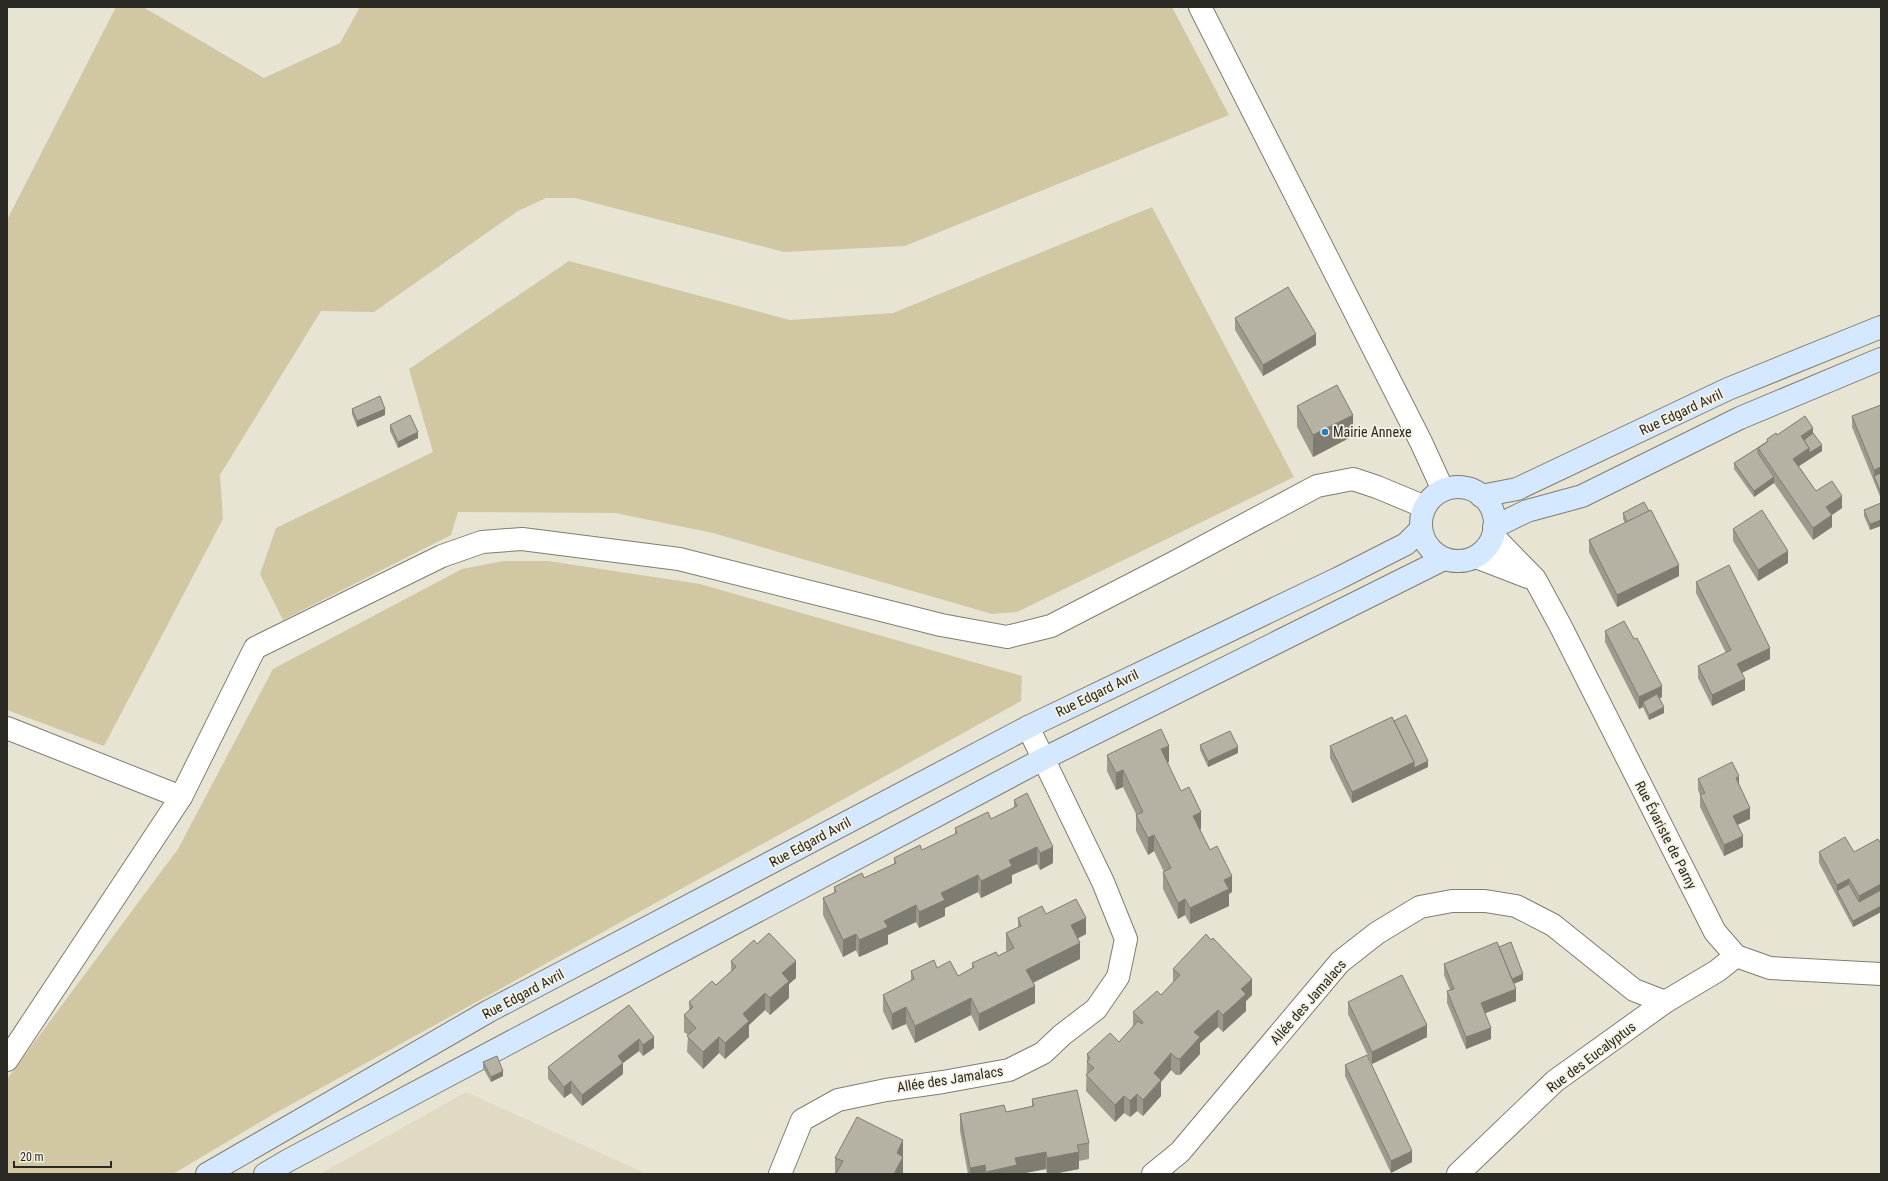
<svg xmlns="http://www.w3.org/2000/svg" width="1888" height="1181" viewBox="0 0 1888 1181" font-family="'Roboto Condensed',sans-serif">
  <rect width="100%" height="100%" fill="#e8e4d4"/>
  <path fill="#e0d9c3" d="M466,1092L647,1174H320Z"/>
  <g fill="#d1c7a3">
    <path d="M116,7H143L264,78L340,43L360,7H1172L1229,115L905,246L784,252L575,198H546L518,211L374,312L321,311L220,475L223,519L104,746L7,710V220Z"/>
    <path d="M1152,207L1294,477L1017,612L992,614L713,533L615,513L458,512L451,535L283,620L260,574L276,528L433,452L409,369L569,261L790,320L893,313Z"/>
    <path d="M503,561H548L700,584L1022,676L1021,701L272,1115L173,1174H7V1079L178,849L273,669L462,569Z"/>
  </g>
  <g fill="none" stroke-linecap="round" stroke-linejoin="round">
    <defs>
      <g id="street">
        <path d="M1200,7L1421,442L1443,490"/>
        <path d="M1493,536L1535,579L1560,625L1715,932L1736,956L1770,968L1881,974"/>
        <path d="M1476,557L1528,577"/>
        <path d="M7,728L181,797"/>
        <path d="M7,1060L181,797L255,648L442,556L482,542L522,539L679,559L941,625L1007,637L1051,626L1175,562L1317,486L1353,479L1377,487L1425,507"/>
        <path d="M780,1174L802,1120L838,1100L886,1090L943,1082L1009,1070L1043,1053L1062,1035L1096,1009L1118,977L1126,939L1103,882L1028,727"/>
        <path d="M1153,1174L1180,1152L1340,962L1377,933L1420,907L1452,901H1485L1516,906L1553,925L1634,990L1665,1002"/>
        <path d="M1458,1174L1555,1081L1665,1002L1717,971L1736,956"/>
      </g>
      <g id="secondary">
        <circle cx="1458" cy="524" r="37"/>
        <path d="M1481,496L1517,489L1728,389L1881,327"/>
        <path d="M1494,527L1527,511L1582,496L1740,418L1881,359"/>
        <path d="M207,1174L489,1011L1028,727L1339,578L1406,544L1421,529"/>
        <path d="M265,1174L287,1161L1043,759L1444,559"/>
      </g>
    </defs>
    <use href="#street" stroke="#817d6f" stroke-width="24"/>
    <use href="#secondary" stroke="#817d6f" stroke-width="24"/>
    <use href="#street" stroke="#fff" stroke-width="22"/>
    <use href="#secondary" stroke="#d4e8ff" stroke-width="22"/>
  </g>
  <g fill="#9d998c">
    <path d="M1235,318L1316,345L1263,376L1235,330Z"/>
    <path d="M1881,405V499L1852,427V416Z"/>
    <path d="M1297,406L1353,436L1313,457L1297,427Z"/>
    <path d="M352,409L385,415L357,427L352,414Z"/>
    <path d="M390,425L418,438L398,448L390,431Z"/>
    <path d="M1813,433L1822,451L1799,466L1816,491L1842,508L1832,515V527L1813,540L1774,483L1754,497L1734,469V463L1767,442V439Z"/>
    <path d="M1881,503L1870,530L1864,516V510Z"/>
    <path d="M1623,513L1679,576L1617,607L1589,552V540L1625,523L1623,519Z"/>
    <path d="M1733,529L1788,563L1758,581L1733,541Z"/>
    <path d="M1696,582L1770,659L1742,673L1745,690L1712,706L1698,678V666L1726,653L1696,593Z"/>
    <path d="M1605,631L1662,697L1660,698L1664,713L1649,720L1643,707L1639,709L1605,642Z"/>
    <path d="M1394,721L1428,767L1352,803L1330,758V746Z"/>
    <path d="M1200,745L1238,753L1208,767L1200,750Z"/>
    <path d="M1107,755L1169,762L1167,763L1181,791L1201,829L1200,830L1232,892L1229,894V906L1190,924L1185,915L1178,919L1163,889V872H1164L1154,851L1148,855L1136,831V814L1123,787L1116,790L1107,771Z"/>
    <path d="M1698,779L1739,783L1750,819L1737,825L1743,847L1724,856L1700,807V795L1698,790Z"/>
    <path d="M1014,800L1053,863L1040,870L1037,864L1012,875V883L981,898L978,892L945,908V916L919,928L916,922L888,935V944L859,957L856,950L843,957L823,915V898L834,893V887L864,878L894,864V858L922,850L955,835V828L991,819L1014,808Z"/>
    <path d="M1881,844V912L1853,927L1819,863V852H1854Z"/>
    <path d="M1046,914L1086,934L1078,938L1080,959L1033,983L1035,1003L979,1031L971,1015L915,1043L906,1024L892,1030L883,1011V995L911,981V971L937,968L958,976L972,968V963L998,956L1007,951L1006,950V933L1018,928V918Z"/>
    <path d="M1499,947L1523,980L1514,984L1516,1001L1485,1013L1491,1039L1466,1049L1447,1003V991L1450,990L1444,975V964Z"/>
    <path d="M731,961L796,978L789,984V998L770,1015L765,1010L749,1025V1037L725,1059L719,1053L703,1069L687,1052L688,1035L684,1032V1015L689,1010V1002L716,985L731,971Z"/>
    <path d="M1173,969L1252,995L1246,1001V1011L1223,1032L1218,1027L1200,1043V1054L1180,1075H1176L1171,1070L1161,1082V1096L1143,1116L1137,1111L1130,1117L1124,1113L1115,1122L1086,1091L1087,1062V1054L1119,1042L1133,1026V1012L1161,995L1173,982Z"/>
    <path d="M1348,1002L1427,1037L1372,1064L1348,1014Z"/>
    <path d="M629,1005L654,1048L643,1056L639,1051L623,1063V1074L582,1106L571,1093L564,1098L548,1079V1067Z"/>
    <path d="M483,1062L503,1076L491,1082L483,1068Z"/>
    <path d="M1345,1065L1412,1162L1391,1173L1345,1076Z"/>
    <path d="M1032,1099L1089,1143V1159L1079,1161V1169L1053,1174H1047L1046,1169L1020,1174H968L960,1131V1114L1006,1112L1032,1106Z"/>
    <path d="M903,1157V1174H835V1158Z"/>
  </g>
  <g fill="#7f7d72">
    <path d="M1316,334V345L1263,376V365Z"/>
    <path d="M385,409V415L357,427V421Z"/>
    <path d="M1353,415V436L1313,457V435Z"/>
    <path d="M1813,428V439L1804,445L1801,436Z"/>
    <path d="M418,432V438L398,448V442Z"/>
    <path d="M1822,445V451L1793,470V459L1809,448Z"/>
    <path d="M1881,467V479L1874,476V481V470Z"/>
    <path d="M1774,477V483L1754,497V491Z"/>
    <path d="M1842,496V508L1826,519V507Z"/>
    <path d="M1832,515V527L1813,540V528Z"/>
    <path d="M1881,520V526L1870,530V524Z"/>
    <path d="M1788,551V563L1758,581V570Z"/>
    <path d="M1679,565V576L1617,607V595Z"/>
    <path d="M1770,648V659L1737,675V664Z"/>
    <path d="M1745,679V690L1712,706V695Z"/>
    <path d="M1662,686V697L1645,706L1643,702V707L1639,709V697Z"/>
    <path d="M1664,707V713L1649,720V715Z"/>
    <path d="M1169,746V762L1161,766V749Z"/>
    <path d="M1238,747V753L1208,767V761Z"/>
    <path d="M1428,761V767L1352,803V792L1414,762Z"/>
    <path d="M1123,770V787L1116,790V773Z"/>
    <path d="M1739,776V788L1736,778Z"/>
    <path d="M1750,808V819L1733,827V816Z"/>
    <path d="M1201,812V829L1193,833V816Z"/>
    <path d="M1154,835V851L1148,855V838Z"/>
    <path d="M1743,836V847L1724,856V845Z"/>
    <path d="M1037,847V864L1012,875V883L981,898V881L1009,860Z"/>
    <path d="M1053,847V863L1040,870V853Z"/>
    <path d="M978,875V892L945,908V916L919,928V912L941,893Z"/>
    <path d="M1232,876V892L1229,894V906L1190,924V908L1224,880Z"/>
    <path d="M1849,879V890L1837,891V885Z"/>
    <path d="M1881,884V895L1859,907V896Z"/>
    <path d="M1185,899V915L1178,919V903Z"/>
    <path d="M916,905V922L888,935V944L859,957V940L884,921Z"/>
    <path d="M1881,906V912L1853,927V921Z"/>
    <path d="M1086,918V934L1071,942V925Z"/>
    <path d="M856,934V950L843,957V940Z"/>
    <path d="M1080,943V959L1026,986V970Z"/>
    <path d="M796,961V978L789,984V998L770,1015V998L782,973Z"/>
    <path d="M1523,974V980L1509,985V980Z"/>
    <path d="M1252,979V995L1246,1001V1011L1223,1032V1015L1241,989Z"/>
    <path d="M1035,986V1003L979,1031V1014Z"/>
    <path d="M1516,989V1001L1481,1015V1003Z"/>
    <path d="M765,993V1010L749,1025V1037L725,1059V1043L743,1014Z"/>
    <path d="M971,998V1015L915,1043V1026Z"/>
    <path d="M906,1007V1024L892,1030V1014Z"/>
    <path d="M1218,1010V1027L1200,1043V1054L1180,1075V1059L1194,1032Z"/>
    <path d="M1427,1025V1037L1372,1064V1052Z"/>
    <path d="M1491,1028V1039L1466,1049V1037Z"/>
    <path d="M654,1037V1048L643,1056V1045Z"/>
    <path d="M719,1037V1053L703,1069V1052Z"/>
    <path d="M639,1039V1051L623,1063V1074L582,1106V1095L618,1056Z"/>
    <path d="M1171,1053V1070L1161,1082V1096L1143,1116V1100L1154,1073Z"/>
    <path d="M503,1071V1076L491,1082V1077Z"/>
    <path d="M571,1081V1093L564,1098V1087Z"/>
    <path d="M1137,1094V1111L1130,1117V1101Z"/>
    <path d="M1124,1096V1113L1115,1122V1105Z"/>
    <path d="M903,1140V1174H895L897,1153Z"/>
    <path d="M1412,1151V1162L1391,1173V1161Z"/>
    <path d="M1046,1152V1169L1020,1174H986V1172L1015,1158Z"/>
    <path d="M1079,1152V1169L1053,1174H1047V1158Z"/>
    <path d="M985,1165V1174H970V1168Z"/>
  </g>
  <g fill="#b6b2a3" stroke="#7f7d72">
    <path d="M1288,287L1316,334L1263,365L1235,318Z"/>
    <path d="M1337,385L1353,415L1313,435L1297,406Z"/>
    <path d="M380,396L385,409L357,421L352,409Z"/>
    <path d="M1881,405V467L1874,470L1852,416Z"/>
    <path d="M410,415L418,432L398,442L390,425Z"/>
    <path d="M1805,416L1813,428L1801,436L1809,448L1793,459L1816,491L1832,481L1842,496L1826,507L1832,515L1813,528L1758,448L1768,441L1767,439L1776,433L1777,435Z"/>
    <path d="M1813,433L1822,445L1809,453V448L1804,440Z"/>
    <path d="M1767,442L1758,448V453L1774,477L1754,491L1734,463Z"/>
    <path d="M1881,473V493L1874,476Z"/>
    <path d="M1644,502L1649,511L1627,522L1623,513Z"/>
    <path d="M1881,503V520L1870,524L1864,510Z"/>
    <path d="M1651,510L1679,565L1617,595L1589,540Z"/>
    <path d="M1762,510L1788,551L1758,570L1733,529Z"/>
    <path d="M1729,565L1770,648L1737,664L1745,679L1712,695L1698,666L1731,650L1696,582Z"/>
    <path d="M1624,621L1634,639L1637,638L1662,686L1639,697L1605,631Z"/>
    <path d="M1657,694L1664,707L1649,715L1643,702Z"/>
    <path d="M1406,715L1428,761L1414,768V762L1394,721Z"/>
    <path d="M1392,717L1414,762L1352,792L1330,746Z"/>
    <path d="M1161,729L1169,746L1161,749L1181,791L1189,787L1201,812L1193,816L1210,850L1217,846L1232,876L1224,880L1229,889L1190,908L1185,899L1178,903L1163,872L1171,868L1154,835L1148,838L1136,815L1143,812L1123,770L1116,773L1107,755Z"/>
    <path d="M1230,731L1238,747L1208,761L1200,745Z"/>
    <path d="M1732,762L1739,776L1736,778L1750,808L1733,816L1743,836L1724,845L1700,795L1705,793L1698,779Z"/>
    <path d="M1027,793L1053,847L1040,853L1037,847L1009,860L1012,866L981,881L978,875L941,893L945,900L919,912L916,905L884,921L888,927L859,940L856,934L843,940L823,898L836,892L834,887L862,873L864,878L896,863L894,858L920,845L922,850L957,833L955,828L988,812L991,819L1017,806L1014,800Z"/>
    <path d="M1845,837L1854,852L1878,839L1881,844V884L1859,896L1849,879L1837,885L1819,852Z"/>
    <path d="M1849,884L1859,902L1881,890V906L1853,921L1837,891Z"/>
    <path d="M1076,899L1086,918L1071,925L1080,943L1026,970L1035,986L979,1014L971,998L915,1026L906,1007L892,1014L883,995L914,979L911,971L934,960L937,968L950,961L958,976L974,967L972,963L996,952L998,956L1014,948L1006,933L1021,926L1018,918L1042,906L1046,914Z"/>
    <path d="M769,933L796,961L782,973L789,981L770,998L765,993L743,1014L749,1021L725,1043L719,1037L703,1052L687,1036L696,1028L684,1015L693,1007L689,1002L712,981L716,985L736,967L731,961L754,940L757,944Z"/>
    <path d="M1206,934L1211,940L1213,938L1252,979L1241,989L1246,994L1223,1015L1218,1010L1194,1032L1200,1037L1180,1059L1176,1058L1171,1053L1154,1073L1161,1080L1143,1100L1137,1094L1130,1101L1124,1096L1115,1105L1086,1075L1094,1068L1087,1062L1090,1058L1087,1054L1110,1033L1119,1042L1138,1021L1142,1024L1143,1022L1133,1012L1157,991L1161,995L1180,975L1173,969Z"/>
    <path d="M1497,942L1516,989L1481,1003L1491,1028L1466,1037L1447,991L1454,989L1444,964Z"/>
    <path d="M1511,942L1523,974L1512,979L1499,947Z"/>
    <path d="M1402,975L1427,1025L1372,1052L1348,1002Z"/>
    <path d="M629,1005L654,1037L643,1045L639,1039L618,1056L623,1063L582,1095L571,1081L564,1087L548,1067Z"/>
    <path d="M1367,1055L1412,1151L1391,1161L1345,1065Z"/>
    <path d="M497,1056L503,1071L491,1077L483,1062Z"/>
    <path d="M1077,1090L1089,1143L1077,1145L1079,1152L1047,1158L1046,1152L1015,1158L1017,1165L986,1172L985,1165L970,1168L960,1114L1004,1105L1006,1112L1034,1106L1032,1099Z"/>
    <path d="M857,1117L903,1140L897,1153L903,1157L894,1174H836L843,1161L835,1158Z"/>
  </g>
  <circle fill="#2c76c6" stroke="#f5f1e2" stroke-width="1.5" cx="1325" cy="432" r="4"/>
  <g text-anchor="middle" stroke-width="3.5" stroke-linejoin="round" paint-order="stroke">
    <g font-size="14" fill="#292822" stroke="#f5f1e2">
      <text transform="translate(1681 412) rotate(-25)" y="5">Rue Edgard Avril</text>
      <text transform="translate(1097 693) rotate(-26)" y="5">Rue Edgard Avril</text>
      <text transform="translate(1666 835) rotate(63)" y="5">Rue Évariste de Parny</text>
      <text transform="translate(810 842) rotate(-28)" y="5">Rue Edgard Avril</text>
      <text transform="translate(523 994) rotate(-28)" y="5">Rue Edgard Avril</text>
      <text transform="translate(1308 1002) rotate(-49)" y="5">Allée des Jamalacs</text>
      <text transform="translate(1591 1057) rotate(-37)" y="5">Rue des Eucalyptus</text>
      <text transform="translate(950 1079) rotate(-9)" y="5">Allée des Jamalacs</text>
    </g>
    <g font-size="14" fill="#292822" stroke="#f5f1e2" text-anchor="start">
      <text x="1333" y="437">Mairie Annexe</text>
    </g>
  </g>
  <rect width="1888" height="1181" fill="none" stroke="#292822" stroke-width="16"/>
  <path d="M14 1161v6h97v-6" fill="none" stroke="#292822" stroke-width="2"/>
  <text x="20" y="1161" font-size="12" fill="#292822" stroke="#f5f1e2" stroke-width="3" paint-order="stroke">20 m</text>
</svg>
